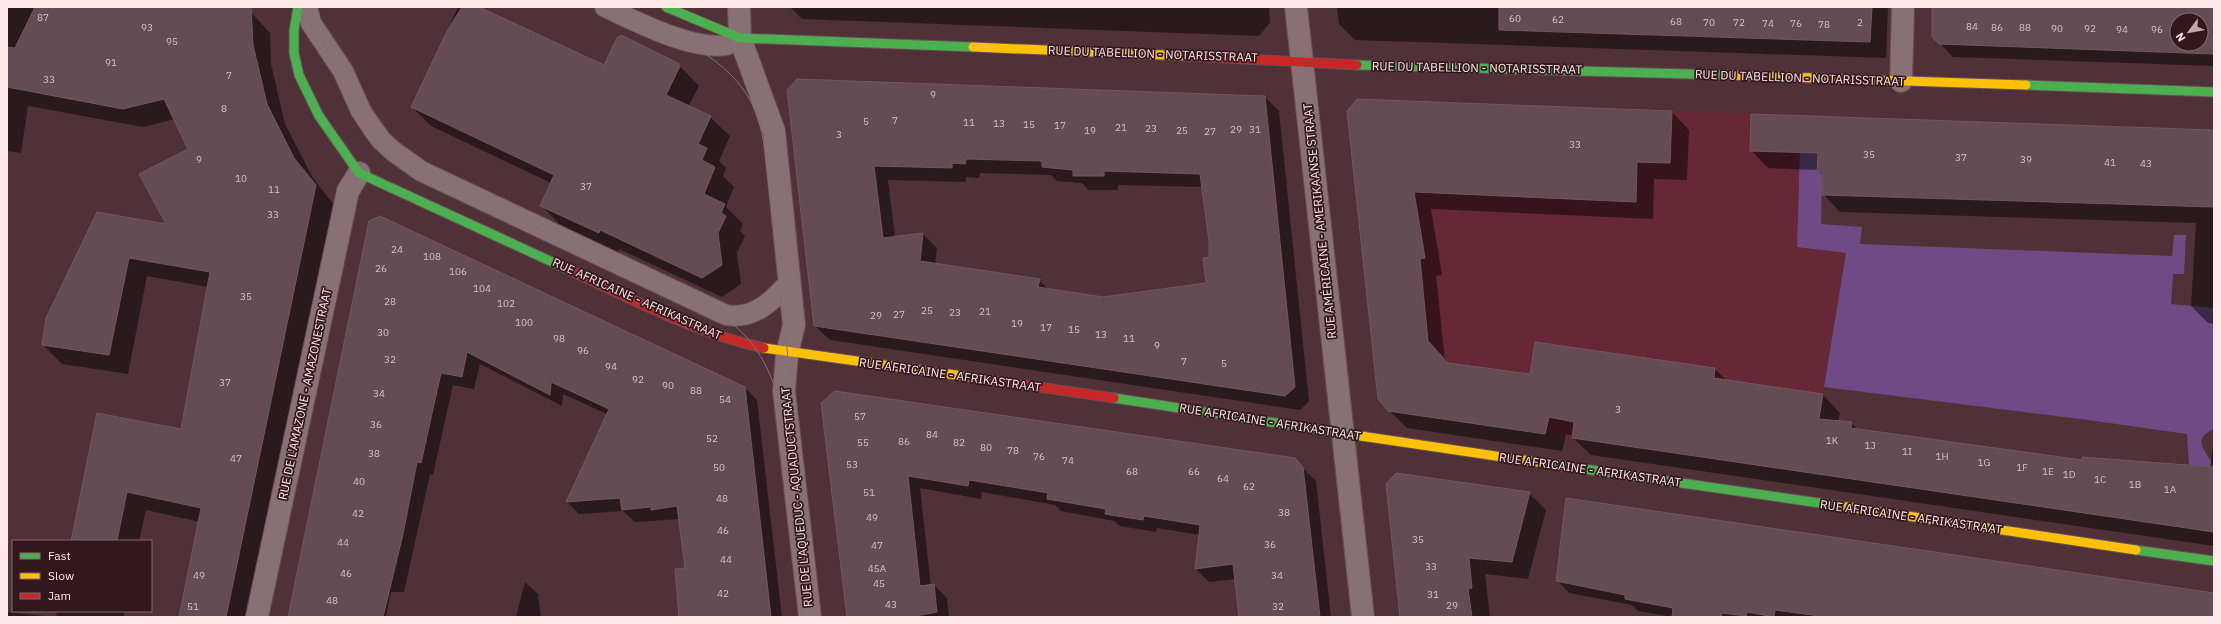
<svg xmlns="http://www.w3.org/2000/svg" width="2221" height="624" viewBox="0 0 2221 624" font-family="'IBM Plex Sans',sans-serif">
  <rect width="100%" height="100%" fill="#513138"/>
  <path fill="#662736" d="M1357,99L1801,115L1797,247L1846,252L1810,473L1388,411L1378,399L1347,111Z"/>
  <path fill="#6e4b85" d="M1801,115L1824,116L1823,138H1819L1817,171L1822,172L1821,224L1862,227L1860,244L2172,256L2174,235H2186L2184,274H2173L2171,304L2214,308V429C2188,440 2210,455 2214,467L2189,465L2187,434L2088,420L1824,387L1846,253L1797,247Z"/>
  <g fill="#0007" fill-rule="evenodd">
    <path d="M7,7H246L270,33L271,64L285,124L313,178L334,205L249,617H180L200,522L146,510L139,541H72L182,430L208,287L147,276L128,374L62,364L43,345L47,319L167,226L189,150L175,119L143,127L28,106L21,153L7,151Z"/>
    <path d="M458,7H477L605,66L678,64L699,86L688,107L710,117L730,136L719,161L726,168L723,176L734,187L726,207L743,224L740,231L745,236L737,253L741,284L722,297L619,249L618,252L560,225L541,205L551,183L431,126L412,107Z"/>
    <path d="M790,7H1269L1270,23L1259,36L802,19Z"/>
    <path d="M1337,7H1888L1886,58L1355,40L1339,24Z"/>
    <path d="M1933,7H2214V66L1953,57L1933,36ZM2177,20H2201V44H2177Z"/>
    <path d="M788,90L1265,97L1279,111L1309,401L1300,410L830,340L815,326ZM980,173L1051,175L1057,181L1082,183L1088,190H1118V185L1203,187L1210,241L1207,284L1103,298L1049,290L1039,280L935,265L937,248L923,234L895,237L888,180L966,182V177L979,178Z"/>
    <path d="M1348,111L1672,112L1689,130L1687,180L1654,179L1653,219L1431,209L1442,275L1436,276L1445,360L1449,364L1531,375L1535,343L1715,369L1727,381L1823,395L1840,413L1838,422L1851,423L1858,430L2083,462L2210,468L2214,439V546L1591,455L1573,438L1574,436L1566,434L1562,451L1407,428L1389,410Z"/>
    <path d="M2214,131V324L2208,323L2191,306L2196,223L1840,212L1823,194V176L1818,170L1768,168L1751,150Z"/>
    <path d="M370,222L745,388L757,400L782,617H680L686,569L680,519L635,522L623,511L579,514L567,502L607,414L563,394L562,406L480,364L474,389L453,385L433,475L430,474L404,592H391L386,617H289Z"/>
    <path d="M822,403L1294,459L1316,481L1331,617H1241L1236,579L1209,582L1196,569L1200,535L1157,528L1156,532L1120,526L1114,521L1061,511L1055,505L982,492L981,499L920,488L931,586L934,585L947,598L949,617H848Z"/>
    <path d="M1529,493L1546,510L1528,579L1485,574L1490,617H1401Z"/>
    <path d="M1558,581L2214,594V617H1672L1638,611L1632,605L1569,593Z"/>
    <path d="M525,582L538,594L541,617H516Z"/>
    <path d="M57,611H125L123,617H56Z"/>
    <path d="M7,612L55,617H7Z"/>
  </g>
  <g fill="#654c54" stroke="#715860" fill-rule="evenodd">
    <path d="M35,7H251L253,45L267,104L294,158L316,185L226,617H179L201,508L127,492L117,541H71L97,413L181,429L210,272L129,258L109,355L42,345L46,318L97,212L166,224L139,174L188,149L164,99L123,109L7,87V47L15,48Z"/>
    <path d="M462,7H479L604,65L618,36L620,38L621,35L678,63L680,66L666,95L711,116L698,144L707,148L702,160L715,167L704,194L725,204L721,213L726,216L718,233L722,265L702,278L600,230L599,233L540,206L554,175L411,107L447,31Z"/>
    <path d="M1499,7H1872L1870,42L1499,30Z"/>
    <path d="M1932,7H2214V54L1939,44L1932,37ZM2177,20H2201V44H2177Z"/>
    <path d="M797,79L1265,96L1295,387L1285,396L814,326L787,90ZM966,159L1042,161V167L1073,170V176H1104V171L1200,174L1209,241V257L1203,258L1206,283L1103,297L1038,287L1040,279L920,261L923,233L883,238L874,166L952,168V163L965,164Z"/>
    <path d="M1357,99L1672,111L1670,163L1637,162L1636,202L1414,192L1425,258L1420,259L1428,341L1448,363L1530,374L1535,342L1715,368L1714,378L1823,394L1819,419L1852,422L1851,428L2082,460V457L2214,467V532L1572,438L1574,422L1549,417L1545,434L1388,411L1378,399L1347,111Z"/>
    <path d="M1751,114L2214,130V207L1822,195V172L1817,171L1818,153L1750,151Z"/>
    <path d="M380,216L745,387L771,617H679L675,569L685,568L677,506L651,510V507L622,510L620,498L566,502L609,409L551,382L550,395L467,352L462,377L441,373L421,463L417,462L403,534L383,617H288L369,221Z"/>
    <path d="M835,391L1295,458L1303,467L1320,617H1239L1233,564L1195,569L1200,525L1144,516L1143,520L1105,514L1106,509L1047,499L1048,493L969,480L968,486L908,476L920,586L934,584L937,612L910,617H847L821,403Z"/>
    <path d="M1396,473L1530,492L1512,562L1469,558L1472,588L1468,589L1472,617H1400L1386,484Z"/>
    <path d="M1566,498L2214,593V617H1827L1775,610L1774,617L1747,612L1746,616L1722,613L1721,617H1672L1673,608L1625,599V595L1556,581Z"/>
  </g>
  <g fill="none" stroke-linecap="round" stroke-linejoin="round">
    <defs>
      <g id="lane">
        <path d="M307,7L311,23L343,71L361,111L371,126L381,140L393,151L421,171L726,315C754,320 772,301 790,282"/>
        <path d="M605,7C635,21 693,51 726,45C730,44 735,40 740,38"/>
      </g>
      <g id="street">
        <path d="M739,7L740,38L774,131L794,325L787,354L784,391L810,617"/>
        <path d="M1296,7L1363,617"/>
        <path d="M1901,81L1903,7"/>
        <path d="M257,617L348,191L359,173"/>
      </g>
      <g id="fast">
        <path d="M298,7L294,30V53L299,75L319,116L359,173L563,267"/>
        <path d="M666,7L740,38L973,47"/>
        <path d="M1357,65L1726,75"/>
        <path d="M2026,85L2214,92"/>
        <path d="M1114,398L1361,436"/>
        <path d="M1550,464L1847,507"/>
        <path d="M2136,550L2214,561"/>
      </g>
      <g id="slow">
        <path d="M973,47L1188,56"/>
        <path d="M1726,75L2026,85"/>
        <path d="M764,348L970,377"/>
        <path d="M1361,436L1550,464"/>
        <path d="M1847,507L2136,550"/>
      </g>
      <g id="jam">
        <path d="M1188,56L1357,65"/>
        <path d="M563,267C628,297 694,333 764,348"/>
        <path d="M970,377L1114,398"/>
      </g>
    </defs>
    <use href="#lane" stroke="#674f55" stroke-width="22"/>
    <use href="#street" stroke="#674f55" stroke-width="24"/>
    <use href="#fast" stroke="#674f55" stroke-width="11"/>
    <use href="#slow" stroke="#674f55" stroke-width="11"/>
    <use href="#jam" stroke="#674f55" stroke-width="11"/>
    <use href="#lane" stroke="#897074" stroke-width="20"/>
    <use href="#street" stroke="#897074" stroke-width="22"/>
    <use href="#fast" stroke="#4caf50" stroke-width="9"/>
    <use href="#slow" stroke="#ffc107" stroke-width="9"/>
    <use href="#jam" stroke="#c62828" stroke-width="9"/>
    <g stroke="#876e74" stroke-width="1">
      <path d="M295,7L311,23L321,38L369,127L398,157L420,172L717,313C750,334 763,355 777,392L803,617"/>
      <path d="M610,7C659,30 722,50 750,100C758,114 761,129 764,144L817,617"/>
    </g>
  </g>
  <g text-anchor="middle" stroke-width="3.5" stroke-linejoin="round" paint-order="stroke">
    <g font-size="10" fill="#d8c0c4">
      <text x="43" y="21">87</text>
      <text x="1515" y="22">60</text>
      <text x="1558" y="23">62</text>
      <text x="1676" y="25">68</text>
      <text x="1709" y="26">70</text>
      <text x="1739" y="26">72</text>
      <text x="1860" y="26">2</text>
      <text x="1768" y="27">74</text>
      <text x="1796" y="27">76</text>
      <text x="1824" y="28">78</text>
      <text x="1972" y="30">84</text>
      <text x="147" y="31">93</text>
      <text x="1997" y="31">86</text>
      <text x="2025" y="31">88</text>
      <text x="2057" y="32">90</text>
      <text x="2090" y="32">92</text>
      <text x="2122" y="33">94</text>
      <text x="2157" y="33">96</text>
      <text x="172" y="45">95</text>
      <text x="111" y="66">91</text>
      <text x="229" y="79">7</text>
      <text x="49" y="83">33</text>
      <text x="933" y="98">9</text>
      <text x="224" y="112">8</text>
      <text x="895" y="124">7</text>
      <text x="866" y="125">5</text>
      <text x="969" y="126">11</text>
      <text x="999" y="127">13</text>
      <text x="1029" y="128">15</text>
      <text x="1060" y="129">17</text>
      <text x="1121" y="131">21</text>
      <text x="1151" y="132">23</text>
      <text x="1236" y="133">29</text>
      <text x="1255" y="133">31</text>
      <text x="1090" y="134">19</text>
      <text x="1182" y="134">25</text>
      <text x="1210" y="135">27</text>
      <text x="839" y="138">3</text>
      <text x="1575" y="148">33</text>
      <text x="1869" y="158">35</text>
      <text x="1961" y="161">37</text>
      <text x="199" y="163">9</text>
      <text x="2026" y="163">39</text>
      <text x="2110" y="166">41</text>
      <text x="2146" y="167">43</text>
      <text x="241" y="182">10</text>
      <text x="586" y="190">37</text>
      <text x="274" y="193">11</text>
      <text x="273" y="218">33</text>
      <text x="397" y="253">24</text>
      <text x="432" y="260">108</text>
      <text x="381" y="272">26</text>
      <text x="458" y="275">106</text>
      <text x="482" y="292">104</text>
      <text x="246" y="300">35</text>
      <text x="390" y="305">28</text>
      <text x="506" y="307">102</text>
      <text x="927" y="314">25</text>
      <text x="985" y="315">21</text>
      <text x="955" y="316">23</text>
      <text x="899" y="318">27</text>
      <text x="876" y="319">29</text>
      <text x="524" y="326">100</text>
      <text x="1017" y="327">19</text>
      <text x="1046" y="331">17</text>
      <text x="1074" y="333">15</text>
      <text x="383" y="336">30</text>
      <text x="1101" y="338">13</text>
      <text x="559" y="342">98</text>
      <text x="1129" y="342">11</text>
      <text x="1157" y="349">9</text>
      <text x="583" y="354">96</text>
      <text x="390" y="363">32</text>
      <text x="1184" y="365">7</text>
      <text x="1224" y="367">5</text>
      <text x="611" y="370">94</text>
      <text x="638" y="383">92</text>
      <text x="225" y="386">37</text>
      <text x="668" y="389">90</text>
      <text x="696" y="394">88</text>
      <text x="379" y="397">34</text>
      <text x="725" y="403">54</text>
      <text x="1618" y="413">3</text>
      <text x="860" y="420">57</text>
      <text x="376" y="428">36</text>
      <text x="932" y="438">84</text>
      <text x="712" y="442">52</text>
      <text x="1832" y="444">1K</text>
      <text x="904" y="445">86</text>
      <text x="863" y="446">55</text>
      <text x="959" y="446">82</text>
      <text x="1870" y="449">1J</text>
      <text x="986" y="451">80</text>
      <text x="1013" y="454">78</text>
      <text x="1907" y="455">1I</text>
      <text x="374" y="457">38</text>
      <text x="1039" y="460">76</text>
      <text x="1942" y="460">1H</text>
      <text x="236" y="462">47</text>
      <text x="1068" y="464">74</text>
      <text x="1984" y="466">1G</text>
      <text x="852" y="468">53</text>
      <text x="719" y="471">50</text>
      <text x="2022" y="471">1F</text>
      <text x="1132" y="475">68</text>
      <text x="1194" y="475">66</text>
      <text x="2048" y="475">1E</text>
      <text x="2069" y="478">1D</text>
      <text x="1223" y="482">64</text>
      <text x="2100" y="483">1C</text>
      <text x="359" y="485">40</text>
      <text x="2135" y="488">1B</text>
      <text x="1249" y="490">62</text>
      <text x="2170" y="493">1A</text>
      <text x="869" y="496">51</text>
      <text x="722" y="502">48</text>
      <text x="1284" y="516">38</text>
      <text x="358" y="517">42</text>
      <text x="872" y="521">49</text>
      <text x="723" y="534">46</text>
      <text x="1418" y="543">35</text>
      <text x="343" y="546">44</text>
      <text x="1270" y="548">36</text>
      <text x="877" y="549">47</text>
      <text x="726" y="563">44</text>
      <text x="1431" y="570">33</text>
      <text x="877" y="572">45A</text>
      <text x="346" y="577">46</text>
      <text x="199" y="579">49</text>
      <text x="1277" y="579">34</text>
      <text x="879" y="587">45</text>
      <text x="723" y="597">42</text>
      <text x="1433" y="598">31</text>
      <text x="332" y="604">48</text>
      <text x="891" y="608">43</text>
      <text x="1452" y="609">29</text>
      <text x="193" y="610">51</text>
      <text x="1278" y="610">32</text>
    </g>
    <g font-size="12" fill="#fee6e9" stroke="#32181d">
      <text transform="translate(1153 54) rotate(2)" y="4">RUE DU TABELLION - NOTARISSTRAAT</text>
      <text transform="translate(1477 68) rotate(1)" y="4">RUE DU TABELLION - NOTARISSTRAAT</text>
      <text transform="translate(1800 78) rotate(2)" y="4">RUE DU TABELLION - NOTARISSTRAAT</text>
      <text transform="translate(1320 221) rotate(-96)" y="4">RUE AMÉRICAINE - AMERIKAANSE STRAAT</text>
      <text transform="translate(637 299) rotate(24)" y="4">RUE AFRICAINE - AFRIKASTRAAT</text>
      <text transform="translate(950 375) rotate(8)" y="4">RUE AFRICAINE - AFRIKASTRAAT</text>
      <text transform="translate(305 394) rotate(-78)" y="4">RUE DE L'AMAZONE - AMAZONESTRAAT</text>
      <text transform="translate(1270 422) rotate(9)" y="4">RUE AFRICAINE - AFRIKASTRAAT</text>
      <text transform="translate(1590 470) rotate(8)" y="4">RUE AFRICAINE - AFRIKASTRAAT</text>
      <text transform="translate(797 497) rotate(-96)" y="4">RUE DE L'AQUEDUC - AQUADUCTSTRAAT</text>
      <text transform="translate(1911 517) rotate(8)" y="4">RUE AFRICAINE - AFRIKASTRAAT</text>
    </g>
  </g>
  <rect width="2221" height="624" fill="none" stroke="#fee6e9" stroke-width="16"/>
  <rect x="12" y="540" width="140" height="72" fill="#32181d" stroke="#846a6f"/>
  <rect x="20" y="553" width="20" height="6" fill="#4caf50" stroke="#846a6f"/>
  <text x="48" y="560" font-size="12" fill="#fee6e9">Fast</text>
  <rect x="20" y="573" width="20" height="6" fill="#ffc107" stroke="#846a6f"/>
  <text x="48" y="580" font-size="12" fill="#fee6e9">Slow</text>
  <rect x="20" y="593" width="20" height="6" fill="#c62828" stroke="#846a6f"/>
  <text x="48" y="600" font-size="12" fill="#fee6e9">Jam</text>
  <g transform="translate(2189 32) rotate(238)"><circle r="19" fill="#32181d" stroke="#846a6f"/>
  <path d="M0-3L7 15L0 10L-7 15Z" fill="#c1a7ab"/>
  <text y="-6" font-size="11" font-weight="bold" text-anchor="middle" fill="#fee6e9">N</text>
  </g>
</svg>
